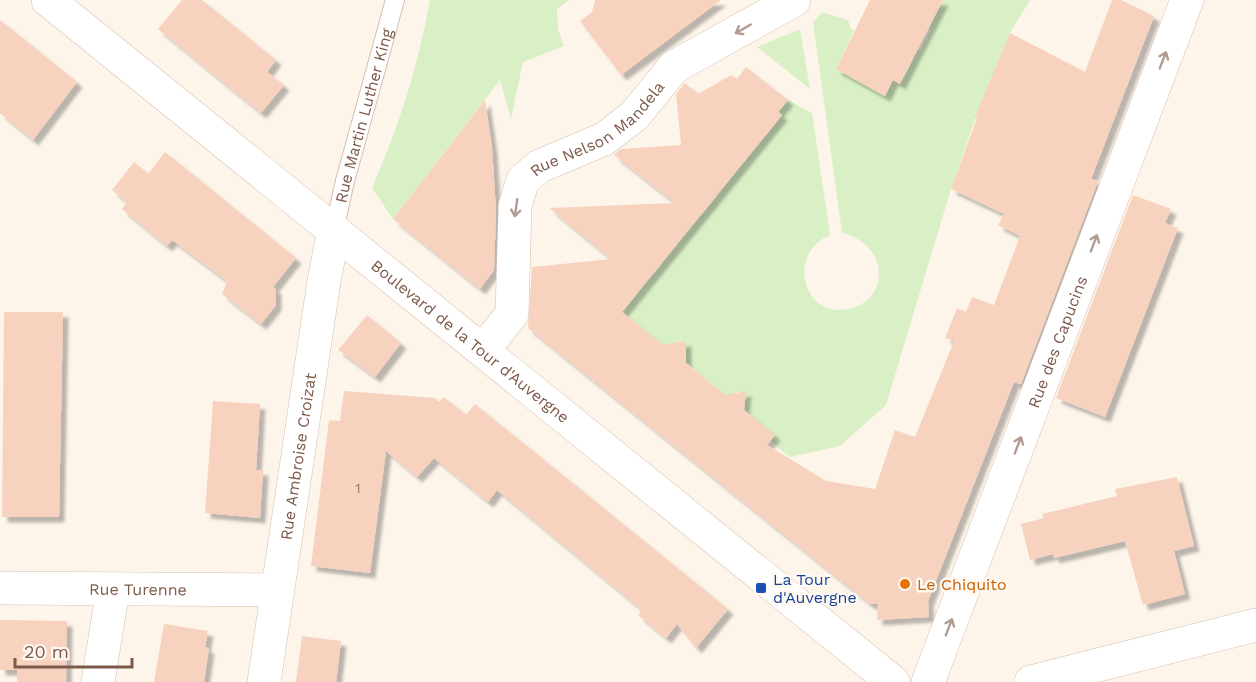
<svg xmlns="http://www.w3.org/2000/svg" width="1256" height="682" viewBox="0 0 1256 682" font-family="'Work Sans',sans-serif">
  <defs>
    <filter id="shadow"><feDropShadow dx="5.5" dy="5.5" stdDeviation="1.5" flood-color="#0004"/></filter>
  </defs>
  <rect width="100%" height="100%" fill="#fef5ea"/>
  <g fill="#d9efc6">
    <path d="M430,0H569L557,9L558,29L564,46L523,62L511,119L500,80L393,219L372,188C399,126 418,67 430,0Z"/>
    <path d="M943,0H1030L1010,33L976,117L951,189L886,405L840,446L790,457L770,441L741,408L744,392H737L730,398L682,359L684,343L678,342L669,350L623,312L637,294L630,289L642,274L649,279L663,263L657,257L674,248L691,227L687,223L695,213L701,216L718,195L713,191C732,174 753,158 761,133L766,136L782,115L778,112L788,100L812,113L830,235C786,254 803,318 848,309C892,300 888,243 842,233L813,22L822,12L848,20L850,28L854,30L836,69L884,96L893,80L900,83L910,66L914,47L920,51L931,30L927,28Z"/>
    <path d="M800,29L810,89L757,47Z"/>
  </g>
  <g fill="#f7d2bf" filter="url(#shadow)">
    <path d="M182,0H202L276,60L267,72L284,85L261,113L158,29Z"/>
    <path d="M595,0H721L621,75L580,21L592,12Z"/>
    <path d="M870,0H943L900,84L893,80L885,96L836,69Z"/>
    <path d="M1112,0H1121L1154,16L1091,179L1098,181L1021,384L1014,382L928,601L929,617L877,620L878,604H870L528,328L532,267L611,259L549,208L675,203L614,155L621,149L681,145L676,94L685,83L698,94L731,75L737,79L746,67L788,100L778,112L782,115L622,312L663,345L686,341V363L725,395L746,391L744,410L775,435L767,445L826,481L875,489L895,430L915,437L954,341L945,338L957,308L966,312L972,297L994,305L1020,236L998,225L1004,214L951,189L977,118L975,117L1010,33L1085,72Z"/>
    <path d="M0,20L77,82L33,140L0,113Z"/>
    <path d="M485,100L492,148L496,211L494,270L480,289L393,219Z"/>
    <path d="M165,152L296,258L273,287L276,289V305L261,324L222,294L227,281L172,240L167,246L122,209L127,202L112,190L134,162L148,174Z"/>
    <path d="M1133,195L1171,209L1165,223L1178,228L1105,417L1056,398Z"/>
    <path d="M4,312H63L59,517H2Z"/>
    <path d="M367,315L401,343L375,377L338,350Z"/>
    <path d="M344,391L435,398L439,402L444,397L466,415L475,404L728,609L696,648L677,624L666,638L638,615L642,610L497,490L488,502L434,458L417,477L386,451L370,573L311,566L329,420L340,421Z"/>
    <path d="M213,401L260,404L256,470H263L260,518L205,513Z"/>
    <path d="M1177,477L1194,546L1174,551L1185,594L1143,605L1125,541L1054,558L1053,554L1030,560L1021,524L1044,518L1042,514L1117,496L1115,489Z"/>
    <path d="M0,620L67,621L66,682H17V670H0Z"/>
    <path d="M164,624L208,631L205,647L209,648L204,682H154Z"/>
    <path d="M302,636L341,641L336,682H296Z"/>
  </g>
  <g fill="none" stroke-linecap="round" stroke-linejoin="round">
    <defs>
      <g id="lane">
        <path id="s1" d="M334,230L345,181L395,0"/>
      </g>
      <g id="street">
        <path id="s2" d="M483,350L512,314L515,206L523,180L540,166L604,139L634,116L674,67L794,0"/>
        <path id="s3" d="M0,588L277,590"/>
        <path d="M98,682L113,589"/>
        <path id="s4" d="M264,682L324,281L334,230"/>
      </g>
      <g id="secondary">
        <path id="s5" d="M48,0L893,682"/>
        <path id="s6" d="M928,682L1187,0"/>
        <path d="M1031,682L1256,625"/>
      </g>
    </defs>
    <use href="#lane" stroke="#d5beb0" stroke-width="20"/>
    <use href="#street" stroke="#d5beb0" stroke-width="34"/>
    <use href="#secondary" stroke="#d9bead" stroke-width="34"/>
    <use href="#lane" stroke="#fff" stroke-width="18"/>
    <use href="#street" stroke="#fff" stroke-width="33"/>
    <use href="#secondary" stroke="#fff" stroke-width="33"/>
  </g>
  <defs><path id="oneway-shaft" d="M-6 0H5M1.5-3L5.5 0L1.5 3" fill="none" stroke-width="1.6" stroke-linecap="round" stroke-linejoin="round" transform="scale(1.5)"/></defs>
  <g stroke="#b19b92">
    <use href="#oneway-shaft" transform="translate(743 29) rotate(150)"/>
    <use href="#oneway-shaft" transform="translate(1163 60) rotate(-69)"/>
    <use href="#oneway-shaft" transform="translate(516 208) rotate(98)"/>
    <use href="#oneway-shaft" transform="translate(1094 243) rotate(-69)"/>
    <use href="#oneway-shaft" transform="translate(1018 445) rotate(-69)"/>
    <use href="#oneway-shaft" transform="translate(949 627) rotate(-69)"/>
  </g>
  <circle fill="#e8710a" stroke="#fff9f2" stroke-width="2" cx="905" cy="584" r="6"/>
  <rect fill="#1a4fb4" stroke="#fff9f2" stroke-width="2" x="755" y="582" width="12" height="12" rx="3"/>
  <g text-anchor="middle" stroke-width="5" stroke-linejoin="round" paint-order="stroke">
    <g font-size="14" fill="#9c7766">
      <text x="358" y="493">1</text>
    </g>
    <g font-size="16" fill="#7d5949" stroke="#fff9f2">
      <text dy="6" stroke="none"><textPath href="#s1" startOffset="118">Rue Martin Luther King</textPath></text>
      <text dy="6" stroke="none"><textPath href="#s2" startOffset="273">Rue Nelson Mandela</textPath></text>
      <text dy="6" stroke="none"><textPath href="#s5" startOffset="543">Boulevard de la Tour d'Auvergne</textPath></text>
      <text dy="6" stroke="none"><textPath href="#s6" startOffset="364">Rue des Capucins</textPath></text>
      <text dy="6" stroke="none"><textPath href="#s4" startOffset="228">Rue Ambroise Croizat</textPath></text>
      <text dy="6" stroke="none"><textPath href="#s3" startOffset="138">Rue Turenne</textPath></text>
    </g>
    <g font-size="16" fill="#164399" stroke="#fff9f2" text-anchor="start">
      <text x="773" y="585">La Tour<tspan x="773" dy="18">d'Auvergne</tspan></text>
    </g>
    <g font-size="16" fill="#c56008" stroke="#fff9f2" text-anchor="start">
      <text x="917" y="590">Le Chiquito</text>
    </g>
  </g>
  <path d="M15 658v9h117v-9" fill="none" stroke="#7d5949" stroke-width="3"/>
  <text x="24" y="658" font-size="18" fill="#7d5949" stroke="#fff9f2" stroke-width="4.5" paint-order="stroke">20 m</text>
</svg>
